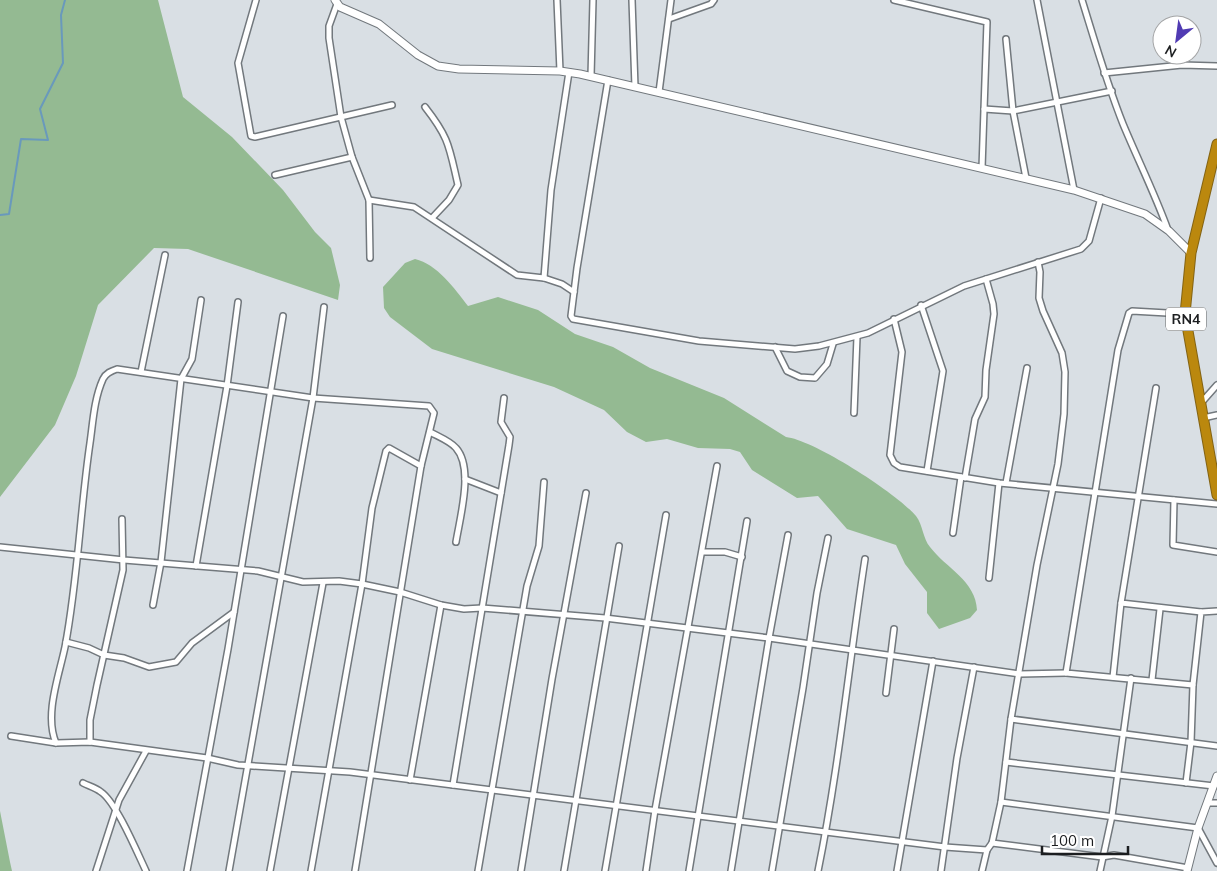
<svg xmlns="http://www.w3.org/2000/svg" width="1217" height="871" viewBox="0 0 1217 871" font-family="Mulish,sans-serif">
  <rect width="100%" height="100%" fill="#d9dfe4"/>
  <g fill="#94ba92">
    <path d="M0,0H158L183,97L232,137L283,190L315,232L331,248L340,285L338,300L188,249L154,248L98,305L76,376L55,425L0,497Z"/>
    <path d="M415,259C437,264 455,289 468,306L498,297L538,310L575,334L613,347L650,368L724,398L786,437C814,440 898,494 916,516C923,525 923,539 930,547C946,568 976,581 977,610L970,618L939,629L927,613V592L905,564L896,545L847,529L818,496L797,498L752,470L740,452L730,449L698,448L667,439L646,442L627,432L604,410L554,387L432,349L390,317L384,308L383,287L405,263Z"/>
    <path d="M0,811L10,862L12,871H0Z"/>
  </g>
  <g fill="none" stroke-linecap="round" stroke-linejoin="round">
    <path stroke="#6999bc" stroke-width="2" d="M0,215L9,214L21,139L48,140L40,109L63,63L61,15L65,0"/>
    <defs>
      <g id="street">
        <path d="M256,0L238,63L251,136L255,137L392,105"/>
        <path d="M557,0L560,71"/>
        <path d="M632,0L635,87"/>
        <path d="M894,0L987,22L982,168"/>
        <path d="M1037,0L1074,190"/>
        <path d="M1082,0C1095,42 1107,84 1123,124C1138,160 1155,194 1168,230"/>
        <path d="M337,4L329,26V38L341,117L352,157L369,200L370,258"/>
        <path d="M669,19L711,4L714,0"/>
        <path d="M1006,39L1013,111L1026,178"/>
        <path d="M1104,73L1182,65L1217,66"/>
        <path d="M591,76L593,0"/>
        <path d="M608,80L577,268L571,316L573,319L699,341L795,349L819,346L868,333L964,286L1081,249L1089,241L1101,198"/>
        <path d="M659,92L671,0"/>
        <path d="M425,107C450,139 449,147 458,185L449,200L433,217"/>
        <path d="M984,109L1013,111L1112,91"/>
        <path d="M275,175L352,157"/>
        <path d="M369,200L414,207L517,275L544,278L551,190L569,72"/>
        <path d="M544,278L562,284L574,292"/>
        <path d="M921,305L943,371L927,471"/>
        <path d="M1185,314L1132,311L1129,313L1118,350L1066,673L1193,685L1201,612L1217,611"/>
        <path d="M894,319L902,352L890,455L894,463L900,467L999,483L1217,504"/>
        <path d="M775,347L787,371L800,377L815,378L827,364L833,344"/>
        <path d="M141,372L165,255"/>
        <path d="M1156,388L1121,603L1201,612"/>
        <path d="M1201,403L1217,385"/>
        <path d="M854,413L857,337"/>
        <path d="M1203,418L1217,415"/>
        <path d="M430,432C439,437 450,441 456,448C474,468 460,517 456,542"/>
        <path d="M965,478L975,419L985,397L986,370L994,314L993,304L986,279"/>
        <path d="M465,479L501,493"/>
        <path d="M1006,483L1027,368"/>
        <path d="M1174,500L1173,545L1217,552"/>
        <path d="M953,533L961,477"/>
        <path d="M0,547L124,560L258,571L303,582L339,581L362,584L400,592L441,605L464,609L482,608L605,618L769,638L1020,674L1066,673"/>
        <path d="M702,552H725L742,557"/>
        <path d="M196,566L227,386L238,302"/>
        <path d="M989,578L999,483"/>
        <path d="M153,605L161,562L181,379L192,359L201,300"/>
        <path d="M66,642L89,648L104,655L124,658L149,667L176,662L192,643L234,612"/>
        <path d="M1113,677L1121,603"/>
        <path d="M1152,680L1160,609"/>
        <path d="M886,693L894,629"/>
        <path d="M1011,719L1217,746"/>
        <path d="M11,736L56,743L90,742L207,758L238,765L350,772L945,847L987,850"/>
        <path d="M90,742V720L97,685L123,570L122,519"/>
        <path d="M56,743C44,715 59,676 65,647C78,579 80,511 90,443C93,422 94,399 103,379C106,373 111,371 117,369L313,398L429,406L434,413L421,466L355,871"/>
        <path d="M1006,762L1214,786"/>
        <path d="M410,780L441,605"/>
        <path d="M83,783C89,786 96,788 101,792C116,802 137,852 146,871"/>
        <path d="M1186,783L1191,742L1193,685"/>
        <path d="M453,785L509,445L510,437L501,422L504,398"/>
        <path d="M1001,802L1198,828L1217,863"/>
        <path d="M1208,803H1217"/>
        <path d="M992,843L1102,857L1114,855L1188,868"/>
        <path d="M96,871L119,800L146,751"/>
        <path d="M187,871L228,649L283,316"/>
        <path d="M229,871L313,398L324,307"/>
        <path d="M270,871L323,583"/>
        <path d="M311,871L362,584L372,508L386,451L389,448L421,466"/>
        <path d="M478,871L527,586L539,546L544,482"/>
        <path d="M521,871L552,679L586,493"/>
        <path d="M564,871L619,546"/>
        <path d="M605,871L666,515"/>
        <path d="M646,871L655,810L717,466"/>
        <path d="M689,871L747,521"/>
        <path d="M731,871L769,638L788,535"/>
        <path d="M772,871L803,688L817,593L828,538"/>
        <path d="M818,871C839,768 849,663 865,559"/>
        <path d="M897,871L933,661"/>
        <path d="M941,871L957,758L974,667"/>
        <path d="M982,871L987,850L992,843L1001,802L1011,719L1037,565L1058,464L1064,414L1065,372L1062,353L1043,311L1039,298L1040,272L1038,262"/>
        <path d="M1100,871L1112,816L1131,678"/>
      </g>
      <g id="secondary">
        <path d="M335,0L340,7L379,24L418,55L438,66L459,69L560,71L580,74L1074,190L1145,214L1169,231L1191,253"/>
        <path d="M1187,871L1198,828L1217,776"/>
      </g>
      <path id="highway" d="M1217,144L1191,253L1185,314L1217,495"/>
    </defs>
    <use href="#street" stroke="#72787d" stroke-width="8"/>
    <use href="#secondary" stroke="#72787d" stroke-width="9"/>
    <use href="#highway" stroke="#836314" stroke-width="11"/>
    <use href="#street" stroke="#fff" stroke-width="5"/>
    <use href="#secondary" stroke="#fff" stroke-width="7"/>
    <use href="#highway" stroke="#bb880e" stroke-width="9"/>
  </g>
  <g text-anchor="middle" stroke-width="4" stroke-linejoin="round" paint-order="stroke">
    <rect fill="#fff" stroke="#606263" stroke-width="1" x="1166" y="307.5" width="40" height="23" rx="4"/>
    <g font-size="14" font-weight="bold" fill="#1c1e20">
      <text x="1186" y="324">RN4</text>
    </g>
  </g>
  <g transform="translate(1177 40) rotate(209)"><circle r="24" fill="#ffffff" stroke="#a4a5a6"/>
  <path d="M0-4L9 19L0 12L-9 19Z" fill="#503bb3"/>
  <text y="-8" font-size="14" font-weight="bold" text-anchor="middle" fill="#1c1e20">N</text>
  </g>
  <path d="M1042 846v8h86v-8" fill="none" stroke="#1c1e20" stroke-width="2.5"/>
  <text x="1050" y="846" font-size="15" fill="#1c1e20" stroke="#ffffff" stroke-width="4" paint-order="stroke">100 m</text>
</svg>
